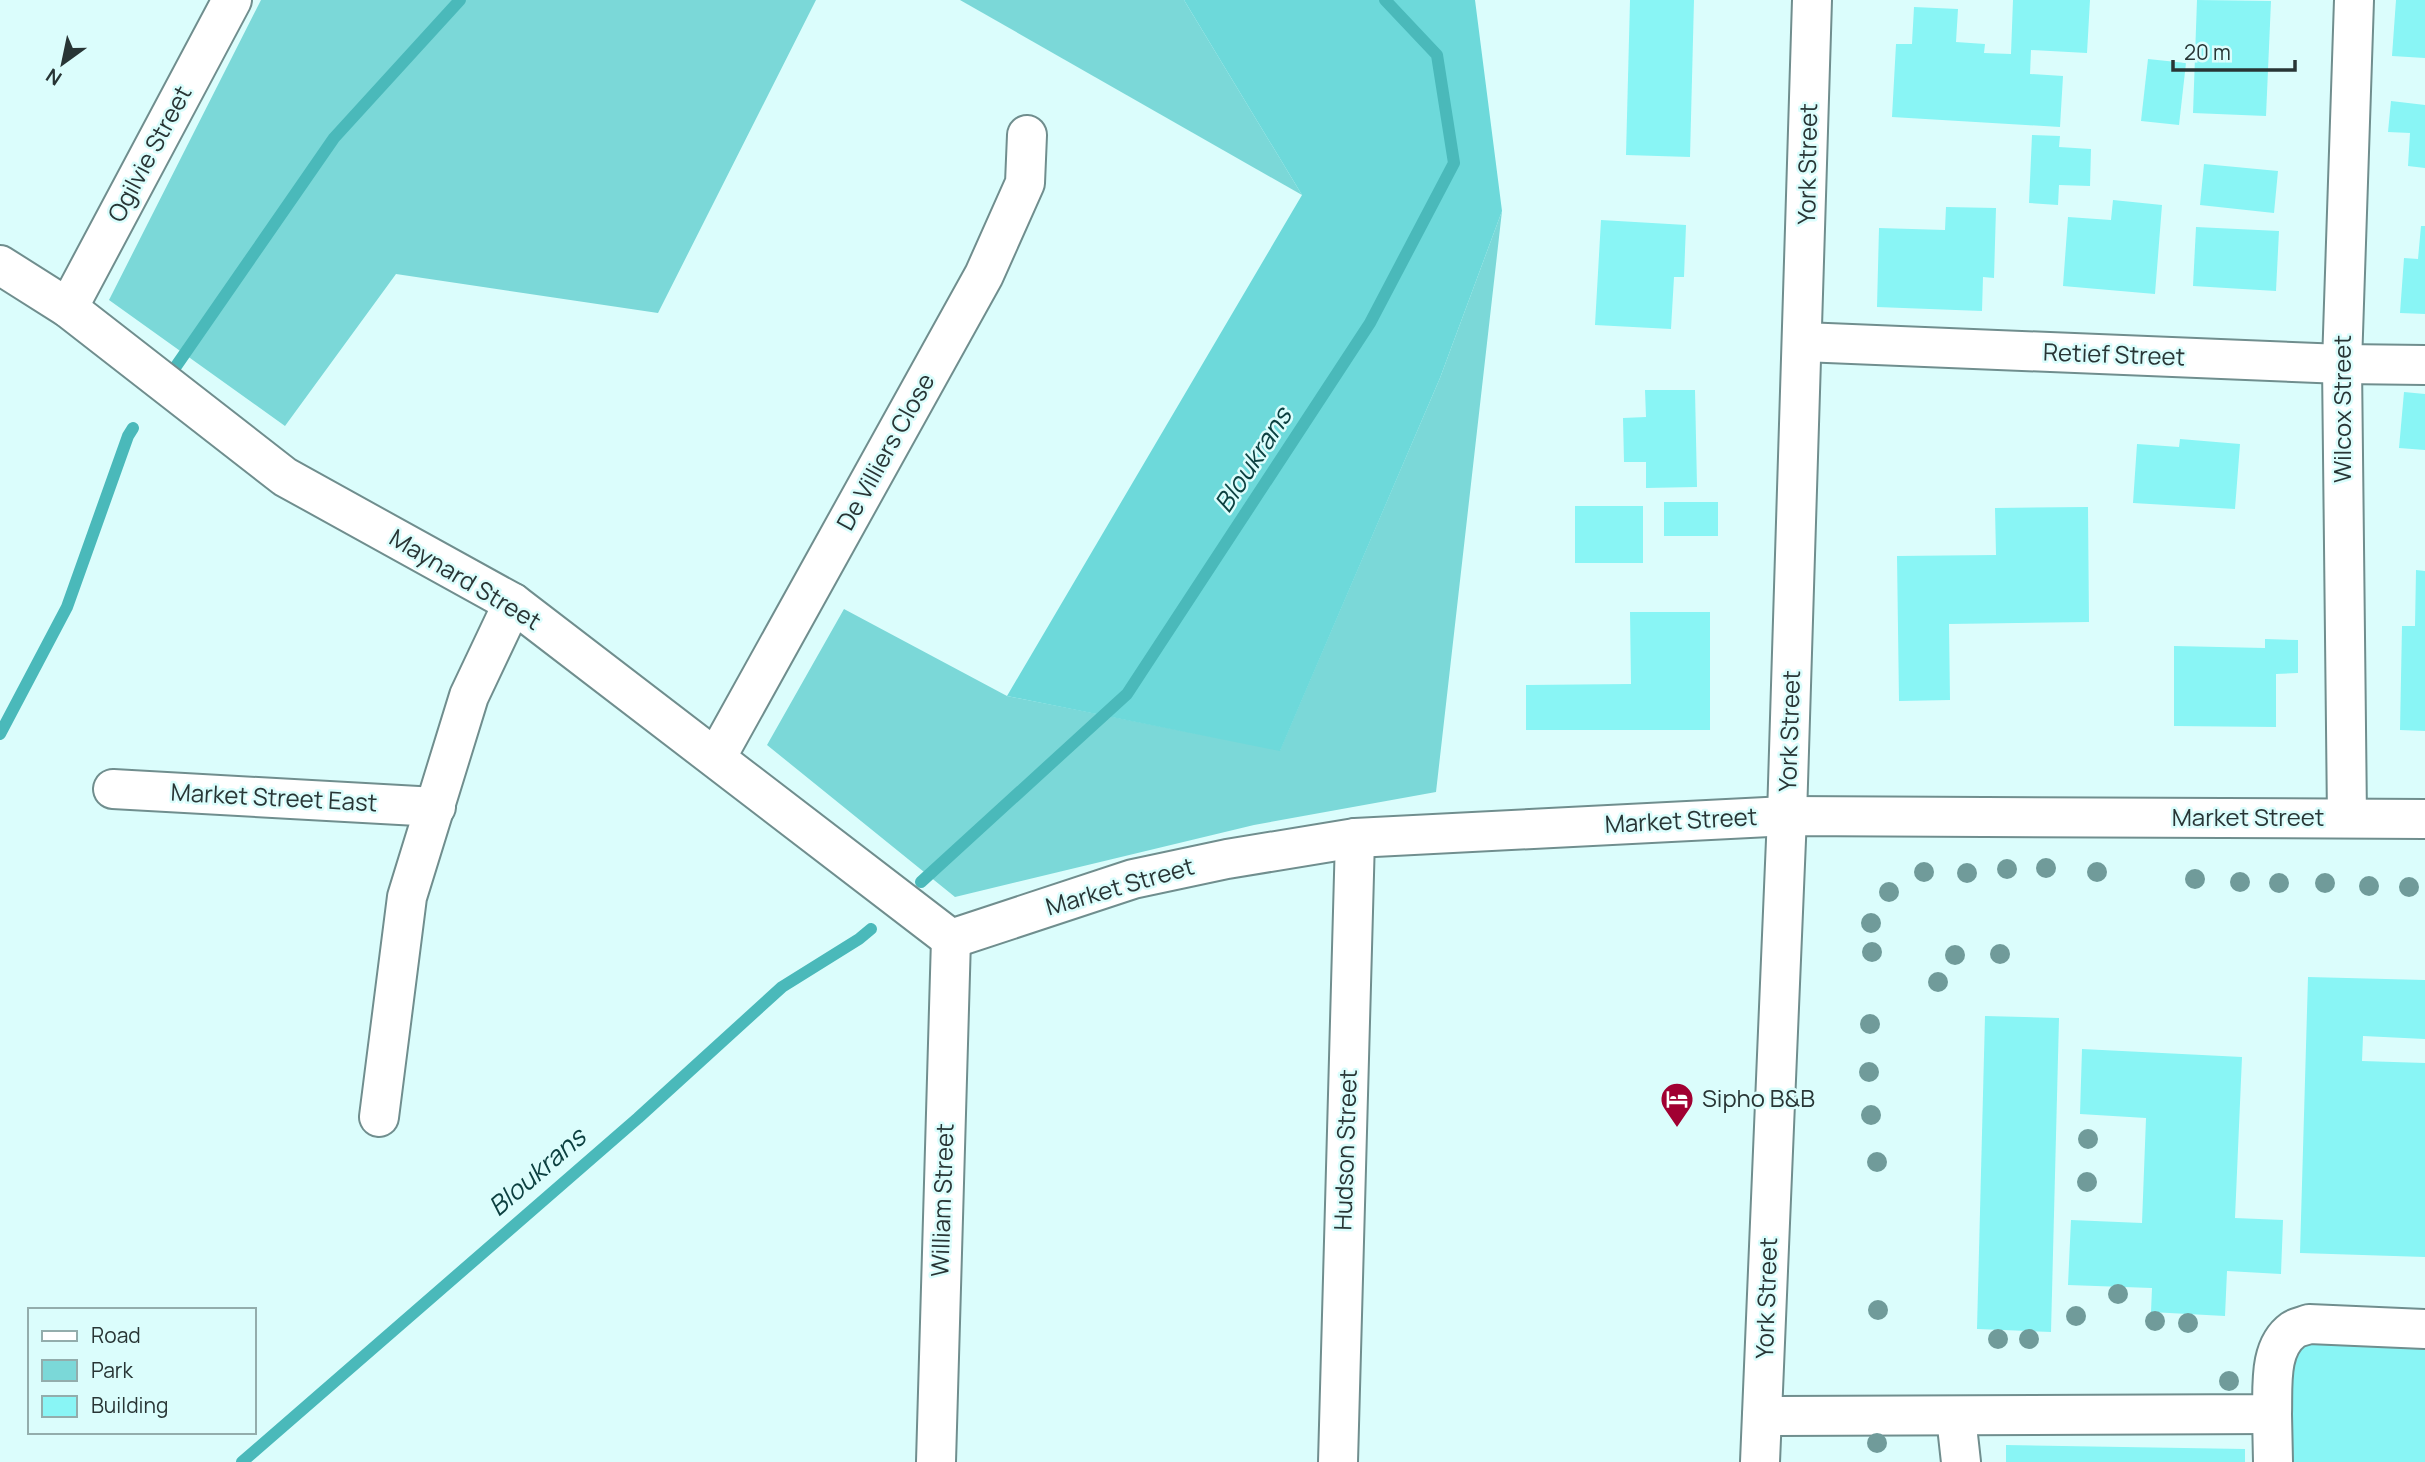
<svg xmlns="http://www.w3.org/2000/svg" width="2425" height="1462" viewBox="0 0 2425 1462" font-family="Manrope,sans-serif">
  <rect width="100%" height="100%" fill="#dbfdfc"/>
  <g fill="#7bd8d8">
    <path d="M261,0H816L658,313L396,274L285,426L109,300Z"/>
    <path d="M960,0H1184L1302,195Z"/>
    <path d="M1502,211L1436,792L1254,825L955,897L767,745L844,609L1007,696L1280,750L1440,378Z"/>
  </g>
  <path fill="#6dd9da" d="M1184,0H1475L1502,211L1440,378L1280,751L1007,696L1302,195Z"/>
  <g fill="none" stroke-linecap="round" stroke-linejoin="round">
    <g stroke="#4ab9ba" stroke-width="12">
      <path d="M172,372L334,138L460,0"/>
      <path d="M0,734L67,607L128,436L133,428"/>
      <path d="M921,882L1127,694L1370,323L1454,163L1437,55L1385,0"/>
      <path d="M242,1462L638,1118L782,987L859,939L871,929"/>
    </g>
  </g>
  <g fill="#89f5f5">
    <path d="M1630,0H1694L1690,157L1626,155Z"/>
    <path d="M2013,0H2090L2087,53L2031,50L2030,74L2063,76L2060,127L1892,117L1896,44H1912L1914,7L1958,9L1956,42L1985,44L1984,53L2011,54Z"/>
    <path d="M2197,0L2271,1L2266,116L2193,113Z"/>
    <path d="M2396,0H2425V58L2392,56Z"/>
    <path d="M2148,59L2186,63L2179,125L2141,121Z"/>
    <path d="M2391,101L2425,105V168L2408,166L2410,133L2388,132Z"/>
    <path d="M2032,135L2060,136L2059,147L2091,149L2090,186L2059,185L2058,205L2029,203Z"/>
    <path d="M2204,164L2278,171L2274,213L2200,205Z"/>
    <path d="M2113,200L2162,205L2155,294L2063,286L2068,217L2111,220Z"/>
    <path d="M1946,207L1996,208L1994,278L1983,277L1982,311L1877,307L1879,228L1945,230Z"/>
    <path d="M1601,220L1686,225L1684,277H1674L1671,329L1595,325Z"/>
    <path d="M2421,226H2425V314L2400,313L2404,258L2418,259Z"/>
    <path d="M2196,227L2279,231L2276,291L2193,286Z"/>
    <path d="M1645,390H1695L1697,487L1646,488V462H1624L1623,418L1646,417Z"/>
    <path d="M2404,392L2425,394V450L2399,448Z"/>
    <path d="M2180,439L2240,444L2235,509L2133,503L2137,444L2179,447Z"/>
    <rect x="1664" y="502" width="54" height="34"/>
    <rect x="1575" y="506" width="68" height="57"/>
    <path d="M2088,507L2089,622L1949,624L1950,700L1899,701L1897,556L1996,555L1995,508Z"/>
    <path d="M2416,570L2425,571V731L2400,730L2402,626H2415Z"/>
    <path d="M1630,612H1710V730H1526V685L1631,684Z"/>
    <path d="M2265,639L2298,640V673L2276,674V727L2174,726V646L2265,648Z"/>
    <path d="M2308,977L2425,980V1039L2363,1036L2362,1061L2425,1063V1257L2300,1253Z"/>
    <path d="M1985,1016L2059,1018L2051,1332L1977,1329Z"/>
    <path d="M2082,1049L2242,1057L2235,1218L2283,1220L2281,1274L2227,1271L2225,1316L2151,1312L2152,1288L2068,1285L2071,1220L2142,1223L2146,1118L2080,1114Z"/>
    <path d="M2287,1344L2425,1346V1462H2285Z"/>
    <path d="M2006,1445L2245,1449V1462H2006Z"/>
  </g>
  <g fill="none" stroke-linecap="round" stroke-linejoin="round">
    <defs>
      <g id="minor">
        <path d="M0,265L68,308L285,477L513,603L951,939"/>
        <path d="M68,308L232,0"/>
        <path d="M1803,342L2342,364L2425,365"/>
        <path d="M716,758L984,275L1025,183L1027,135"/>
        <path d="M113,789L436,807"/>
        <path d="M2347,818L2342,364L2354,0"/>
        <path d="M951,939L1133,879L1227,859L1355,838L1787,816L2425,819"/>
        <path d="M379,1117L407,897L469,696L513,603"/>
        <path d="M2272,1414L2273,1462"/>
        <path d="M1762,1416L2272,1414C2273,1388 2268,1348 2293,1330C2297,1327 2304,1326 2309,1324L2425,1329"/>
        <path d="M1956,1417L1961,1462"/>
        <path d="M936,1462L951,939"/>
        <path d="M1338,1462L1355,838"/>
        <path d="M1760,1462L1787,816L1812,0"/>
      </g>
    </defs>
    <use href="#minor" stroke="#708e8e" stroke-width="42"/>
    <use href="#minor" stroke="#fff" stroke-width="38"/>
  </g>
  <g fill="#709b9a">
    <circle cx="2046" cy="868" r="10"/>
    <circle cx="2007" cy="869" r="10"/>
    <circle cx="1924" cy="872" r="10"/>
    <circle cx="2097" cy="872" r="10"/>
    <circle cx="1967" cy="873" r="10"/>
    <circle cx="2195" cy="879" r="10"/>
    <circle cx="2240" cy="882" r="10"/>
    <circle cx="2279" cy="883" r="10"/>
    <circle cx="2325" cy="883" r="10"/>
    <circle cx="2369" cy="886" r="10"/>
    <circle cx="2409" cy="887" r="10"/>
    <circle cx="1889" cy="892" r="10"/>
    <circle cx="1871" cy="923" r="10"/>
    <circle cx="1872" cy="952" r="10"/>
    <circle cx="2000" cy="954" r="10"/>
    <circle cx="1955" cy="955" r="10"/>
    <circle cx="1938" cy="982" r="10"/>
    <circle cx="1870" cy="1024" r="10"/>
    <circle cx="1869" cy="1072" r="10"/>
    <circle cx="1871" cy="1115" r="10"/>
    <circle cx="2088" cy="1139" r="10"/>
    <circle cx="1877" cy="1162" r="10"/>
    <circle cx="2087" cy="1182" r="10"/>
    <circle cx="2118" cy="1294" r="10"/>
    <circle cx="1878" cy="1310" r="10"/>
    <circle cx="2076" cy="1316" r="10"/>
    <circle cx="2155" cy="1321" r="10"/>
    <circle cx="2188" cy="1323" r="10"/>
    <circle cx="1998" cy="1339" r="10"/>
    <circle cx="2029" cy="1339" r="10"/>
    <circle cx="2229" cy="1381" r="10"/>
    <circle cx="1877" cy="1443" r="10"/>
  </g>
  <defs>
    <symbol id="hotel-pin" viewBox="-11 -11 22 30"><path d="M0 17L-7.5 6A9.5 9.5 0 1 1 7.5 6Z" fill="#a10032" stroke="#dbfdfc"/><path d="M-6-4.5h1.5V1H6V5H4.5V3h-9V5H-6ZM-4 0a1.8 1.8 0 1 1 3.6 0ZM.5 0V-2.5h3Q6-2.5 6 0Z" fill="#fff"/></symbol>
  </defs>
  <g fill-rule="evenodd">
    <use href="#hotel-pin" x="1658" y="1080" width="38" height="52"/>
  </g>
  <g text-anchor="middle" stroke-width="5" stroke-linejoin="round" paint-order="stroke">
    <g font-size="24" fill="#283535" stroke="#dbfdfc">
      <text transform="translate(150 154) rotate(-62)" y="8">Ogilvie Street</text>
      <text transform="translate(1808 164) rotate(-89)" y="8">York Street</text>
      <text transform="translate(2114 355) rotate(2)" y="8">Retief Street</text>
      <text transform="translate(2343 409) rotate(-90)" y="8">Wilcox Street</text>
      <text transform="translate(886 452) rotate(-61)" y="8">De Villiers Close</text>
      <text transform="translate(465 580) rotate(31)" y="8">Maynard Street</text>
      <text transform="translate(1790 731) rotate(-88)" y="8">York Street</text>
      <text transform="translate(274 798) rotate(3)" y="8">Market Street East</text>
      <text x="2248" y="826">Market Street</text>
      <text transform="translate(1681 821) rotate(-3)" y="8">Market Street</text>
      <text transform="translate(1120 887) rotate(-16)" y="8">Market Street</text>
      <text transform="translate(1346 1150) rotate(-88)" y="8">Hudson Street</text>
      <text transform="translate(943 1200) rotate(-88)" y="8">William Street</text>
      <text transform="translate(1767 1298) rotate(-88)" y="8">York Street</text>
    </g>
    <g font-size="24" fill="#283535" stroke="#dbfdfc" text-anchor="start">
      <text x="1702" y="1107">Sipho B&amp;B</text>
    </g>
    <g font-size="26" font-style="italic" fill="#0c4040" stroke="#dbfdfc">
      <text transform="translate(1253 460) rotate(-57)" y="9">Bloukrans</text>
      <text transform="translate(537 1172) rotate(-41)" y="9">Bloukrans</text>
    </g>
  </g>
  <rect x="28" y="1308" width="228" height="126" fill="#dbfdfc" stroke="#93adac" stroke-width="2"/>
  <rect x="42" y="1331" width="35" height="10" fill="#ffffff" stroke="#93adac" stroke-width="2"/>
  <text x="91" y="1343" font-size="21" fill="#283535">Road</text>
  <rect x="42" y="1360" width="35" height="21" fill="#7bd8d8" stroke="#93adac" stroke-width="2"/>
  <text x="91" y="1378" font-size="21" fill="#283535">Park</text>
  <rect x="42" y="1396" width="35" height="21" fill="#89f5f5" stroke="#93adac" stroke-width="2"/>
  <text x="91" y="1413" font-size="21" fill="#283535">Building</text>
  <g transform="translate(63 63) rotate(213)" stroke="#dbfdfc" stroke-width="5" paint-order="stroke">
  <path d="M0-5L12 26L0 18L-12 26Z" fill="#283535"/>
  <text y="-10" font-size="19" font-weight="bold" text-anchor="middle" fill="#283535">N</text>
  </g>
  <path d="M2173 60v10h122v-10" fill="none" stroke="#283535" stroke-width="3.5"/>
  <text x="2184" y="60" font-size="21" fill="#283535" stroke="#dbfdfc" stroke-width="5" paint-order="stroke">20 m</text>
</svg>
